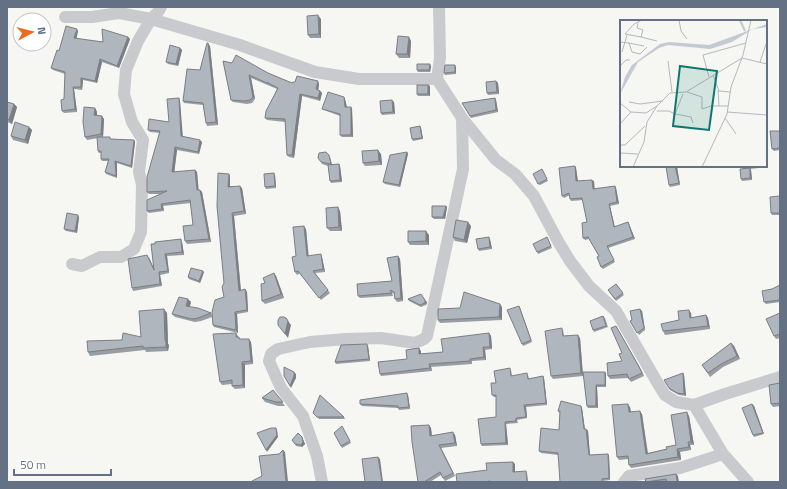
<svg xmlns="http://www.w3.org/2000/svg" width="787" height="489" viewBox="0 0 787 489" font-family="'Titillium Web',sans-serif">
  <rect width="100%" height="100%" fill="#f6f6f2"/>
  <g fill="none" stroke-linecap="round" stroke-linejoin="round">
    <g stroke="#c8cace" stroke-width="12">
      <path d="M161,7L158,12L151,19L240,45L315,72L359,79H437"/>
      <path d="M439,7L440,58L437,79L462,118L496,160L515,174L534,196L559,243L570,261L589,286L616,311L657,382L665,395L676,402L694,405L723,454L748,482"/>
      <path d="M65,17H92L119,13L151,19L138,41L126,70L124,94L132,122L143,140L139,172L142,185L141,232L134,249L121,257H100L82,266L72,264"/>
      <path d="M694,405L725,394L780,377"/>
      <path d="M322,482L317,456L303,416L281,388L269,361L271,354L278,349L310,342L346,339L381,338L415,343L424,339L427,336L463,169L462,118"/>
      <path d="M624,482L629,476L680,468L723,454"/>
    </g>
  </g>
  <g fill="#979da3">
    <path d="M321,19V38H310L308,35Z"/>
    <path d="M78,31L76,39L103,42L128,37L130,39L119,68L102,62L97,83L83,80L82,90L74,89L77,112L64,113L62,111L64,99L65,74L53,70L51,68L59,51Z"/>
    <path d="M411,41L410,58H399L396,54Z"/>
    <path d="M210,46L218,125L207,126L206,123L203,105L184,103L183,101L200,70Z"/>
    <path d="M180,48L182,50L178,66L168,64L166,62Z"/>
    <path d="M223,61L268,73L292,83L319,84L318,90L320,91L322,93L320,101L302,96L294,158L289,157L287,155L285,122L267,120L265,118L277,89L251,78L255,99L252,103L247,104L233,102L231,100Z"/>
    <path d="M431,66L430,72H418L417,70Z"/>
    <path d="M456,67V74L445,75L444,73Z"/>
    <path d="M496,81L498,83L499,94L488,95L487,93Z"/>
    <path d="M428,85L430,86V96H418L417,94Z"/>
    <path d="M344,97L345,99L347,107H351L352,109L353,137H342L340,135V116L324,110L322,109Z"/>
    <path d="M179,98L180,101L182,136L202,142L199,154L177,150L174,172L195,170L197,172L198,190H200L202,192L211,242L187,244L185,241L193,225L191,203L163,206L164,211L149,213L147,211L161,194H149L147,192L160,133L150,132L148,130L169,122Z"/>
    <path d="M495,98L496,100L498,112L471,118L462,103Z"/>
    <path d="M7,102L14,104L17,107L12,124L7,122Z"/>
    <path d="M394,102L395,114L382,115L381,113Z"/>
    <path d="M95,108L97,112V115L104,119L103,137L111,139L134,140L135,142L132,168L117,163V178L106,174L105,172L108,161H102L101,159V153H99L98,151V138L87,140L85,137Z"/>
    <path d="M420,126L421,128L423,139L413,141L412,139Z"/>
    <path d="M29,127L32,130L28,144L13,140L11,136Z"/>
    <path d="M780,131V150L774,151L772,149Z"/>
    <path d="M407,152L408,154L400,187L385,184L383,182Z"/>
    <path d="M381,154L382,165L365,166L363,163Z"/>
    <path d="M330,157L332,164H339L340,166L342,182L331,183L330,181L328,166L322,164L321,162Z"/>
    <path d="M575,166L576,168L578,181H594V189L615,186L616,188L619,204L610,206L615,227L628,222L629,224L635,239L608,248L615,262L603,269L601,267L599,256L589,239L585,240L583,238L587,222L583,200L571,201L570,199V195L564,198L562,196Z"/>
    <path d="M741,166H759V168L750,169L751,170L752,180L742,181L741,179L743,169Z"/>
    <path d="M677,167L680,185L670,187L669,185Z"/>
    <path d="M543,171L548,181L540,185L538,184Z"/>
    <path d="M229,174L230,176V186L242,188L246,214L234,216L241,290L245,289L247,292L248,312L237,314L238,333L214,327L213,325L212,317L201,321L195,322L175,317L172,314L191,302L189,307L211,313L212,315L224,297V283Z"/>
    <path d="M275,175L276,188L266,189L265,187Z"/>
    <path d="M780,196V215H772L771,213Z"/>
    <path d="M446,206L447,207L445,219H434L432,217Z"/>
    <path d="M340,211L342,231H330L327,228Z"/>
    <path d="M79,217L77,233L66,231L64,229Z"/>
    <path d="M471,226L467,243L455,241L453,237Z"/>
    <path d="M306,229L308,256L322,257L325,272L315,273L330,293L321,300L300,273L297,275L295,272L296,256Z"/>
    <path d="M429,235V245H410L408,242Z"/>
    <path d="M547,237L552,248L538,254L537,252Z"/>
    <path d="M490,239L492,249L479,251L478,249Z"/>
    <path d="M182,242L184,255L167,256L169,273L160,275L162,286L133,291L132,288L149,257L154,268L151,244Z"/>
    <path d="M398,256L400,259L403,301L397,302L395,299L394,294L392,292L393,296L360,298L358,296L392,281Z"/>
    <path d="M204,272L200,283L189,279L188,277Z"/>
    <path d="M274,273L276,276L284,298L265,304L262,301Z"/>
    <path d="M616,284L624,295L616,301L608,290Z"/>
    <path d="M780,285V302L766,304L764,302Z"/>
    <path d="M408,299L427,302L426,305L421,307L409,301Z"/>
    <path d="M519,306L520,308L532,342L523,346L522,344Z"/>
    <path d="M502,307V320L440,323L438,320L460,308Z"/>
    <path d="M642,311L645,330L639,335L630,321Z"/>
    <path d="M167,313L168,344L169,345L168,351L146,352L145,350L90,356L88,352L122,340L141,337Z"/>
    <path d="M691,313V318L706,315L708,318L710,329L665,335L663,331Z"/>
    <path d="M780,313V338L776,339L774,336Z"/>
    <path d="M603,316L605,318L608,327L594,332L593,330Z"/>
    <path d="M616,326L640,368L644,376L631,382L628,378L610,379L608,376L622,361V353Z"/>
    <path d="M563,330L564,336L580,338L583,376L553,379L551,376Z"/>
    <path d="M236,333L238,336V337L240,339L251,342L253,364L245,365V388L235,389L232,386V384L222,385L220,382Z"/>
    <path d="M489,333L491,336L492,349L485,350L486,360L472,361V364L431,367L432,371L381,376L380,374L407,359L421,351V354L443,352Z"/>
    <path d="M731,343L734,346L740,359L723,367L710,377L702,365Z"/>
    <path d="M368,346L370,361L336,364L335,362Z"/>
    <path d="M511,370L512,376L528,375L529,379L543,376L544,378L547,405L526,407L527,418L517,420L518,423L506,424L508,445L482,446L481,444L496,417V397H494L492,395L496,383Z"/>
    <path d="M583,372H605L606,374V387H597L598,408H588L587,406Z"/>
    <path d="M683,373L684,375L686,396L679,395L670,390L664,380Z"/>
    <path d="M780,383V406L773,407L771,404Z"/>
    <path d="M273,390L285,406H278L265,402L262,398Z"/>
    <path d="M408,395L410,409L399,410L398,408L362,406L360,404Z"/>
    <path d="M752,404L754,406L764,434L754,437L753,435Z"/>
    <path d="M630,407L631,412L642,414L648,453L667,449L676,445L689,416L694,445H690L691,450L680,452L681,460L631,468L629,465L628,459L619,460L617,457Z"/>
    <path d="M582,408L585,429H586L588,431L590,455L608,454L609,456L610,480L603,481L558,455L541,453L539,451L559,430L560,413L558,411Z"/>
    <path d="M313,413L344,417L345,419H319Z"/>
    <path d="M429,425L431,428L432,435H455L457,446L441,448L455,476L445,481L441,475L430,482H418Z"/>
    <path d="M343,428L351,443L342,448L341,446Z"/>
    <path d="M302,437L305,444L302,447L296,446L295,444Z"/>
    <path d="M676,474L678,476L667,481L658,482H646L645,479Z"/>
  </g>
  <g fill="#7b7f84">
    <path d="M318,15L321,19V38L319,34Z"/>
    <path d="M77,29L78,31L76,41L74,38Z"/>
    <path d="M128,37L130,39L119,68L117,66Z"/>
    <path d="M409,37L411,41L410,58L407,54Z"/>
    <path d="M208,43L210,46L218,125L216,122Z"/>
    <path d="M180,48L182,50L178,66L176,64Z"/>
    <path d="M100,59L102,62L97,83L95,81Z"/>
    <path d="M430,64L431,66L430,72L429,70Z"/>
    <path d="M455,65L456,67V74L455,72Z"/>
    <path d="M249,75L251,78L255,99L253,97Z"/>
    <path d="M81,78L83,80L82,90L81,87Z"/>
    <path d="M318,81L319,84L318,92L316,89Z"/>
    <path d="M496,81L498,83L499,94L497,92Z"/>
    <path d="M428,85L430,86V96L428,94Z"/>
    <path d="M73,87L74,89L77,112L75,109Z"/>
    <path d="M320,91L322,93L320,101L318,98Z"/>
    <path d="M300,94L302,96L294,158L292,155Z"/>
    <path d="M344,97L345,99L347,109L345,107Z"/>
    <path d="M179,98L180,101L183,138L181,136Z"/>
    <path d="M495,98L496,100L498,112L496,110Z"/>
    <path d="M392,100L394,102L395,114L393,112Z"/>
    <path d="M14,104L17,107L12,124L9,120Z"/>
    <path d="M351,107L352,109L353,137L351,135Z"/>
    <path d="M95,108L97,112V119L94,115Z"/>
    <path d="M102,116L104,119L103,137L101,134Z"/>
    <path d="M420,126L421,128L423,139L422,138Z"/>
    <path d="M29,127L32,130L28,144L25,140Z"/>
    <path d="M134,140L135,142L132,168L131,166Z"/>
    <path d="M200,140L202,142L199,154L198,152Z"/>
    <path d="M175,147L177,150L174,175L172,172Z"/>
    <path d="M378,150L381,154L382,165L379,161Z"/>
    <path d="M407,152L408,154L400,187L399,185Z"/>
    <path d="M115,161L117,163V178L116,176Z"/>
    <path d="M339,164L340,166L342,182L340,180Z"/>
    <path d="M575,166L576,168L578,183L576,181Z"/>
    <path d="M675,166L677,167L680,185L679,183Z"/>
    <path d="M750,168L751,170L752,180L750,178Z"/>
    <path d="M195,170L197,172L199,193L197,190Z"/>
    <path d="M274,173L275,175L276,188L275,186Z"/>
    <path d="M229,174L230,176V189L228,187Z"/>
    <path d="M592,180L594,181L595,191L593,189Z"/>
    <path d="M240,186L242,188L246,214L244,211Z"/>
    <path d="M615,186L616,188L619,204L617,202Z"/>
    <path d="M200,190L202,192L211,242L209,239Z"/>
    <path d="M161,204L163,206L164,211L162,209Z"/>
    <path d="M609,204L610,206L615,229L614,227Z"/>
    <path d="M446,206L447,207L445,219L443,217Z"/>
    <path d="M338,207L340,211L342,231L339,227Z"/>
    <path d="M232,213L234,216L241,293L239,291Z"/>
    <path d="M78,215L79,217L77,233L75,231Z"/>
    <path d="M468,222L471,226L467,243L464,240Z"/>
    <path d="M628,222L629,224L635,239L633,237Z"/>
    <path d="M304,226L306,229L309,259L307,256Z"/>
    <path d="M426,231L429,235V245L426,241Z"/>
    <path d="M489,237L490,239L492,249L490,247Z"/>
    <path d="M181,239L182,242L184,255L182,252Z"/>
    <path d="M165,254L167,256L169,273L168,271Z"/>
    <path d="M321,254L322,257L325,272L323,269Z"/>
    <path d="M398,256L400,259L403,301L401,298Z"/>
    <path d="M203,271L204,272L200,283L199,281Z"/>
    <path d="M159,272L160,275L162,286L160,284Z"/>
    <path d="M274,273L276,276L284,298L281,294Z"/>
    <path d="M245,289L247,292L248,312L247,310Z"/>
    <path d="M188,299L191,302L189,310L186,306Z"/>
    <path d="M425,300L427,302L426,305L425,303Z"/>
    <path d="M500,304L502,307V320L499,317Z"/>
    <path d="M519,306L520,308L532,342L531,340Z"/>
    <path d="M164,309L167,313L168,344L169,345L168,351L166,347Z"/>
    <path d="M640,309L642,311L645,330L644,328Z"/>
    <path d="M689,310L691,313L692,321L690,318Z"/>
    <path d="M235,312L237,314L238,333L236,330Z"/>
    <path d="M706,315L708,318L710,329L708,326Z"/>
    <path d="M286,318L291,325L288,338L285,334Z"/>
    <path d="M616,326L640,368L644,376L642,373Z"/>
    <path d="M489,333L491,336L492,349L490,347Z"/>
    <path d="M578,335L580,338L583,376L581,373Z"/>
    <path d="M249,339L251,342L253,364L251,361Z"/>
    <path d="M731,343L734,346L740,359L737,356Z"/>
    <path d="M367,344L368,346L370,361L369,359Z"/>
    <path d="M483,347L485,350L486,360L484,357Z"/>
    <path d="M419,348L421,351V357L419,354Z"/>
    <path d="M242,362L245,365V388L243,385Z"/>
    <path d="M429,364L431,367L432,371L430,368Z"/>
    <path d="M294,372L296,374V378L291,388L290,386Z"/>
    <path d="M605,372L606,374V387L605,385Z"/>
    <path d="M683,373L684,375L686,396L684,394Z"/>
    <path d="M543,376L544,378L547,405L546,403Z"/>
    <path d="M596,385L597,387L598,408L596,406Z"/>
    <path d="M407,393L408,395L410,409L409,407Z"/>
    <path d="M628,404L630,407L631,415L629,412Z"/>
    <path d="M752,404L754,406L764,434L763,433Z"/>
    <path d="M524,405L526,407L527,418L526,417Z"/>
    <path d="M581,406L582,408L585,431L584,429Z"/>
    <path d="M640,411L642,414L648,457L646,454Z"/>
    <path d="M687,412L689,416L694,445L691,442Z"/>
    <path d="M505,422L506,424L508,445L506,443Z"/>
    <path d="M429,425L431,428L432,439L430,436Z"/>
    <path d="M276,428L277,430L278,437L267,452L266,450Z"/>
    <path d="M586,429L588,431L590,457L589,455Z"/>
    <path d="M453,432L455,435L457,446L455,443Z"/>
    <path d="M302,437L305,444L302,447L301,445Z"/>
    <path d="M688,442L690,445L691,450L689,447Z"/>
    <path d="M439,445L441,448L455,476L453,473Z"/>
    <path d="M677,449L680,452L681,460L678,457Z"/>
    <path d="M283,450L285,452L288,482H286Z"/>
    <path d="M608,454L609,456L610,480L609,478Z"/>
    <path d="M378,457L380,459L383,482H382Z"/>
    <path d="M513,462L515,464V474L513,472Z"/>
    <path d="M526,471L527,473L528,482H527Z"/>
    <path d="M676,474L678,476L679,482H677Z"/>
  </g>
  <g fill="#b0b6bd" stroke="#7b7f84">
    <path d="M318,15L319,34L308,35L307,16Z"/>
    <path d="M66,26L77,29L74,38L103,42L102,29L128,37L117,66L100,59L95,81L81,78V87H73L75,109L62,111L61,100L64,99L65,72L51,68L57,50L59,51Z"/>
    <path d="M398,36L409,37L407,54H396Z"/>
    <path d="M207,43H208L216,122L206,123L203,103L183,101L187,69L200,70Z"/>
    <path d="M170,45L180,48L176,64L166,62Z"/>
    <path d="M236,55L268,73L292,83L293,82H295L297,76L318,81L316,89L320,91L318,98L300,94L292,155H287L285,119L265,118L266,111L278,88L268,83V82L267,83L249,75L253,97L250,100L245,101L231,100L223,61L232,63Z"/>
    <path d="M417,64H430L429,70H417Z"/>
    <path d="M445,65H455V72L444,73Z"/>
    <path d="M496,81L497,92L487,93L486,82Z"/>
    <rect x="417" y="85" width="11" height="9"/>
    <path d="M328,92L344,97L345,107H351V135H340V114L322,109Z"/>
    <path d="M179,98L181,136L200,140L198,152L175,147L172,172L195,170L197,190H200L209,239L185,241L183,226L193,225L190,200L161,204L162,209L147,211V200L167,191L147,192V177L160,131L148,130L149,119L169,122L167,99Z"/>
    <path d="M495,98L496,110L470,116L462,103Z"/>
    <path d="M392,100L393,112L381,113L380,101Z"/>
    <path d="M7,102L14,104L9,120L7,119Z"/>
    <path d="M84,107L95,108L94,115L102,116L101,134L85,137L83,122Z"/>
    <path d="M15,122L29,127L25,140L11,136Z"/>
    <path d="M420,126L422,138L412,139L410,128Z"/>
    <path d="M770,131H780V148L772,149Z"/>
    <path d="M97,137H110V139L134,140L131,166L115,161L116,176L105,172L109,159H101V151H98Z"/>
    <path d="M378,150L379,161L363,163L362,151Z"/>
    <path d="M326,152L329,155L331,164L321,162L318,158L319,153Z"/>
    <path d="M407,152L399,185L383,182L390,155Z"/>
    <path d="M339,164L340,180L330,181L328,165Z"/>
    <path d="M575,166L576,181L592,180L593,189L615,186L617,202L609,204L614,227L628,222L633,237L607,246L614,260L601,267L597,257L599,256L588,237L583,238L582,223L587,222L582,198L570,199L569,193L562,196L559,168Z"/>
    <path d="M672,166H675L679,183L669,185L666,167Z"/>
    <path d="M750,168V178L741,179L740,169Z"/>
    <path d="M542,169L547,179L538,184L533,174Z"/>
    <path d="M218,173L229,174L228,187L240,186L244,211L232,213L239,291L245,289L247,310L235,312L236,330L213,325L212,312L215,300L224,297L222,287L224,283L217,206Z"/>
    <path d="M274,173L275,186L265,187L264,174Z"/>
    <path d="M780,196V213H771L770,197Z"/>
    <path d="M432,206H446L443,217H432Z"/>
    <path d="M338,207L339,227L327,228L326,208Z"/>
    <path d="M67,213L78,215L75,231L64,229Z"/>
    <path d="M456,220L468,222L464,240L453,237Z"/>
    <path d="M304,226L307,256L321,254L323,269L313,271L328,290L319,298L298,271L295,272L292,257L296,256L293,227Z"/>
    <path d="M408,231H426V241L408,242Z"/>
    <path d="M489,237L490,247L478,249L476,239Z"/>
    <path d="M547,237L551,246L537,252L533,244Z"/>
    <path d="M181,239L182,252L165,254L168,271L159,272L160,284L132,288L128,259L147,255L154,270L151,244H155V242Z"/>
    <path d="M398,256L401,298L395,299L394,292L390,290L392,293L358,296L357,284L392,281L387,258Z"/>
    <path d="M191,268L203,271L199,281L188,277Z"/>
    <path d="M274,273L281,294L262,301L261,284L265,283L263,278Z"/>
    <path d="M616,284L623,293L615,299L608,290Z"/>
    <path d="M780,285V300L764,302L762,291L772,289Z"/>
    <path d="M464,292L500,304L499,317L438,320V309L460,308Z"/>
    <path d="M421,294L425,300V303L420,305L408,299Z"/>
    <path d="M179,297L188,299L186,306L198,308L211,313L198,318L192,319L172,314Z"/>
    <path d="M519,306L531,340L522,344L507,310Z"/>
    <path d="M164,309L165,341L166,342V347L143,348V346L88,352L87,341L122,340L123,333L141,337L139,311Z"/>
    <path d="M640,309L644,328L637,333L630,321L632,320L630,311Z"/>
    <path d="M689,310L690,318L706,315L708,326L663,331L661,324L679,320L678,311Z"/>
    <path d="M780,313V334L774,336L766,319Z"/>
    <path d="M603,316L606,326L593,330L590,321Z"/>
    <path d="M280,317H284L286,318L288,321L285,334L278,325V320Z"/>
    <path d="M616,326L638,365L642,373L629,379L627,374L608,376L607,363L622,361L619,354L622,353L611,328Z"/>
    <path d="M562,328L563,336L578,335L581,373L551,376L545,331Z"/>
    <path d="M236,333V337H239V339H249L251,361L242,362L243,385L232,386V380L220,382L213,334Z"/>
    <path d="M489,333L490,347H483L484,357L470,359V361L429,364L430,368L380,374L378,362L407,359L406,350L419,348V354L443,352L441,339Z"/>
    <path d="M731,343L737,356L721,364L708,373L702,365Z"/>
    <path d="M367,344L369,359L335,362L341,345Z"/>
    <path d="M284,367L294,372V376L290,386L284,376Z"/>
    <path d="M510,368L511,376L527,373L528,379L543,376L546,403L524,405L526,417L516,418V421L505,422L506,443L481,444L478,419L496,417V395H492L491,383H496L494,371Z"/>
    <path d="M583,372H605V385H596V406H587Z"/>
    <path d="M683,373L684,394L677,393L669,388L664,380Z"/>
    <path d="M780,383V403L771,404L769,385Z"/>
    <path d="M273,390L283,402H276L262,398Z"/>
    <path d="M407,393L409,407L398,408V406L360,404V400Z"/>
    <path d="M320,395L344,417H317L313,413Z"/>
    <path d="M561,401L581,406L584,429H586L589,455L608,454L609,478L602,479V482H560L558,453L539,451L541,428L559,430L560,411H558Z"/>
    <path d="M628,404L629,412L640,411L646,454L667,449L666,447L676,445L671,415L687,412L691,442H688L689,447L677,449L678,457L629,465L628,456L617,457L612,405Z"/>
    <path d="M752,404L763,433L753,435L742,408Z"/>
    <path d="M429,425L430,436L453,432L455,443L439,445L453,473L443,478L440,472L424,482H418L412,442L411,426Z"/>
    <path d="M342,426L350,441L341,446L334,433Z"/>
    <path d="M271,428H276L277,435L266,450L257,433Z"/>
    <path d="M298,433L302,437L303,442L301,445L295,444L292,440Z"/>
    <path d="M283,450L286,482H252V481L262,476L259,456L279,454Z"/>
    <path d="M378,457L382,482H365L362,459Z"/>
    <path d="M513,462V472L526,471L527,482H490V481L483,482H457L456,474L487,470L486,463Z"/>
    <path d="M676,474L677,482H667L666,479L646,482L645,479Z"/>
  </g>
  <g transform="translate(620 20)">
    <rect width="147" height="147" fill="#f6f6f2"/>
    <path d="M147,4V7L133,9L112,22L90,29L48,25L39,28L18,42L0,74L5,57L12,45L40,24L49,22L89,25Z" fill="#c3cbd2"/>
    <path fill="none" stroke="#c3cbd2" stroke-width="2" d="M120,0L125,11"/>
    <path fill="none" stroke="#b3b9c0" stroke-width="1" d="M59,0L61,11L67,19M18,3L17,8L23,10L21,17L5,14L14,4L22,0M21,17L37,21M0,22L9,23L12,32L20,34L27,27M9,23L24,26M2,32L7,15M48,41L52,72M140,42L146,24M0,46L6,40H10M93,55L99,71L110,72M89,57L83,35L126,23M98,70L99,86M67,72L82,77V89L91,86H108M9,82L20,84L43,81M0,83L11,92L26,93L37,86L50,73L66,72L122,38L147,44M37,91H49L55,94L63,74M107,92L147,95M105,98L116,114M54,101L55,94L71,97L73,103M0,104L11,92M0,125H5L25,106M0,133L18,134M13,147L24,122L27,102L37,86M82,147L107,94L111,67L123,35L131,0"/>
    <path fill="#0f766e" fill-opacity="0.15" stroke="#0f766e" stroke-width="2" d="M60,46L97,51L89,110L53,106Z"/>
    <rect width="147" height="147" fill="none" stroke="#647185" stroke-width="2"/>
  </g>
  <rect width="787" height="489" fill="none" stroke="#647185" stroke-width="16"/>
  <g transform="translate(32 32) rotate(83)"><circle r="19" fill="#ffffff" stroke="#c1c6ce"/>
  <path d="M0-3L7 15L0 10L-7 15Z" fill="#eb6c1e"/>
  <text y="-6" font-size="11" font-weight="bold" text-anchor="middle" fill="#647185">N</text>
  </g>
  <path d="M14 469v6h97v-6" fill="none" stroke="#647185" stroke-width="2"/>
  <text x="20" y="469" font-size="12" fill="#647185" stroke="#ffffff" stroke-width="3" paint-order="stroke">50 m</text>
</svg>
